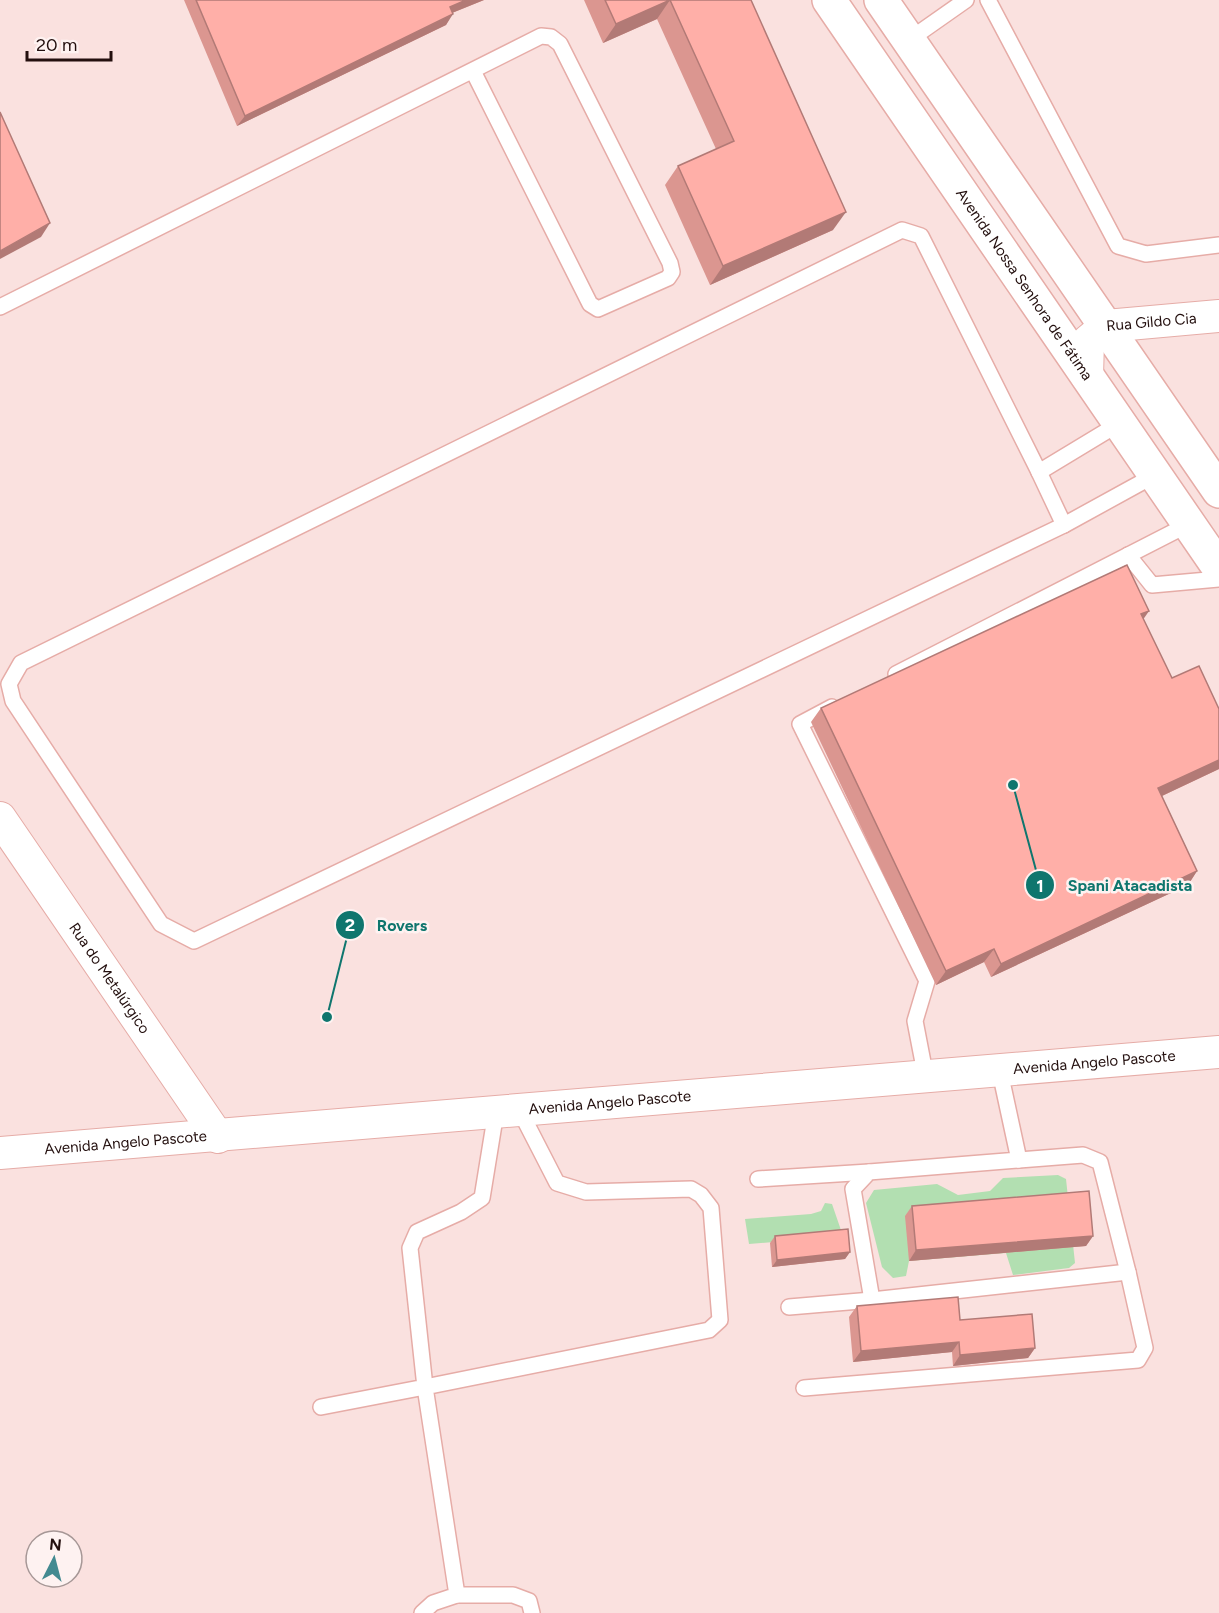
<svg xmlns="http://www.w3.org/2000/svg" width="1219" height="1613" viewBox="0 0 1219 1613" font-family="Figtree,sans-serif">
  <rect width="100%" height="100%" fill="#fae1df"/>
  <g fill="#b2dfb1">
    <path d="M1058,1175L1066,1179L1075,1263L1069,1268L1013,1275L1006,1253L909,1261L906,1276L893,1278L882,1267L866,1203L874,1190L937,1184L958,1195L990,1191L1003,1178Z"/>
    <path d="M825,1203L832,1204L843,1236L749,1244L745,1219L811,1214L821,1211Z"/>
  </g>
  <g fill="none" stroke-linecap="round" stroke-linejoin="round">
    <defs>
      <g id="lane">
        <path d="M988,0L1118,246L1146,254L1219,245"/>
        <path d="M909,40L966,0"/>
        <path d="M0,307L541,36L551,37L560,44L670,263L672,272L668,278L598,309L590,304L473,71"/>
        <path d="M1120,423L1039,472L921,236L902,230L21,663L9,684L13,701L161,924L194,941L1064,525L1155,475"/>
        <path d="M1039,472L1064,525"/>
        <path d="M1128,555L1152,585L1219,579"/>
        <path d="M896,674L1189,524"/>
        <path d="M832,707L800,724L927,981L915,1021L926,1078"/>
        <path d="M1019,1160L1083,1155L1100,1162L1128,1272"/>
        <path d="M758,1179L869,1172"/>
        <path d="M789,1307L872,1300"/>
        <path d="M804,1388L1138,1360L1145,1348L1128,1272L872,1300L853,1189L869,1172L1019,1160L1000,1072"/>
        <path d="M321,1407L425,1387L410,1248L417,1232L461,1212L482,1198L496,1112"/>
        <path d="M457,1595H513L529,1601L532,1613"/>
        <path d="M422,1613L433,1603L457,1595L425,1387L709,1330L720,1320L711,1208L701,1195L691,1189L586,1192L557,1183L519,1109"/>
      </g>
      <g id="street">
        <path id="s1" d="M1087,376L1088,341L1106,326L1219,316"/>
        <path id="s2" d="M0,818L218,1137"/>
        <path id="s3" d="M0,1153L1219,1052"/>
      </g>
      <g id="primary">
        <path id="s4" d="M829,0L1219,568"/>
        <path d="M881,0L1219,491"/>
      </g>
    </defs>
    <use href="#lane" stroke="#e6aca7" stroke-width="18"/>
    <use href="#street" stroke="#e6aca7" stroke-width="34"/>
    <use href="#primary" stroke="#e6aca7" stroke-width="36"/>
    <use href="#lane" stroke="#fff" stroke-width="15"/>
    <use href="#street" stroke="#fff" stroke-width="32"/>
    <use href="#primary" stroke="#fff" stroke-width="33"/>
  </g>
  <g fill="#db9690">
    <path d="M184,0H484L452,13L446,25L237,126Z"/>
    <path d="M584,0H751L833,230L710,285L665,185L678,166L716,149L657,19L603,43Z"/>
    <path d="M1143,619L1172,678L1219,709V769L1162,796L1197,871L1188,885L991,977L984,962L936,985L811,722L821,708Z"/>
    <path d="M912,1206L1093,1236L1086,1246L909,1261L905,1216Z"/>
    <path d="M775,1236L850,1252L845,1259L772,1267L770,1243Z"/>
    <path d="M857,1306L960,1320L1035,1348L1028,1358L953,1366L952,1352L853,1362L849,1317Z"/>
  </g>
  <g fill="#b27a76">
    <path d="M466,0H484L442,17L450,7Z"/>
    <path d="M670,0L657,19L603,43L616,24Z"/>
    <path d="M453,14L446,25L237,126L245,116Z"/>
    <path d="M846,212L833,230L710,285L723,266Z"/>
    <path d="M50,223L41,237L0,259V251Z"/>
    <path d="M1149,611L1140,624L1141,614Z"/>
    <path d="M1219,760V769L1149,802L1158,788Z"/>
    <path d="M1197,871L1188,885L991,977L1001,964Z"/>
    <path d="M994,949L984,962L936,985L946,971Z"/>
    <path d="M1093,1236L1086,1246L909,1261L916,1250Z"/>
    <path d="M850,1252L845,1259L772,1267L777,1260Z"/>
    <path d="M959,1342L952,1352L853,1362L861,1351Z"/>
    <path d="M1035,1348L1028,1358L953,1366L960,1355Z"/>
  </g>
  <g fill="#ffafa8" stroke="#b27a76" stroke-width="1.5">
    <path d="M196,0H466L450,7L453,14L245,116Z"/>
    <path d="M605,0H751L846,212L723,266L678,166L734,141L670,0L616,24Z"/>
    <path d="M0,112L50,223L0,251Z"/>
    <path d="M1127,565L1149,611L1141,614L1172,678L1199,666L1219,709V760L1158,788L1197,871L1001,964L994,949L946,971L821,708Z"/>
    <path d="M1089,1191L1093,1236L916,1250L912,1206Z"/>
    <path d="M848,1229L850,1252L777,1260L775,1236Z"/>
    <path d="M958,1297L960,1320L1032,1314L1035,1348L960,1355L959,1342L861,1351L857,1306Z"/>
  </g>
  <g text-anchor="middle" stroke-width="5" stroke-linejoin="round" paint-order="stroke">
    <g font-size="15" fill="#230f0e" stroke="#fef2f1">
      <text dy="5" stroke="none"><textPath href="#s4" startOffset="345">Avenida Nossa Senhora de Fátima</textPath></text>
      <text dy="5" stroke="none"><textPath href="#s1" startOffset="104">Rua Gildo Cia</textPath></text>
      <text dy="5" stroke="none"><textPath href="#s2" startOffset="194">Rua do Metalúrgico</textPath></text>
      <text dy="5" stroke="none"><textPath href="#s3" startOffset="1098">Avenida Angelo Pascote</textPath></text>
      <text dy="5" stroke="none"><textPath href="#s3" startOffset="612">Avenida Angelo Pascote</textPath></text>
      <text dy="5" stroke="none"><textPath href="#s3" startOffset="126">Avenida Angelo Pascote</textPath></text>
    </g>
  </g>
  <path fill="none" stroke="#0f766e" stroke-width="2" d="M1013 785L1040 885M327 1017L350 925"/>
  <g fill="#0f766e" stroke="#fef2f1" stroke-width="2">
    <circle cx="1013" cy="785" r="6"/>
    <circle cx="327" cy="1017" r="6"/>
    <circle cx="1040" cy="885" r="15"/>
    <circle cx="350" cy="925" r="15"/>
  </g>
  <g font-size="18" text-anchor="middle" font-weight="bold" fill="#fff">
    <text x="1040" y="892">1</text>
    <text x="350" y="931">2</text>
  </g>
  <g font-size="16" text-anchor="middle" font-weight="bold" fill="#0f766e" stroke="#fef2f1" stroke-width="5" stroke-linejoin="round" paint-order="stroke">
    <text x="1130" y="891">Spani Atacadista</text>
    <text x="402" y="931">Rovers</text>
  </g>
  <g transform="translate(54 1559) rotate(6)"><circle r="28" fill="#fef2f1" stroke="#a69796" stroke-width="1.5"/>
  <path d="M0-4.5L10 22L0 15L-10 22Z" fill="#438a91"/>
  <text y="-9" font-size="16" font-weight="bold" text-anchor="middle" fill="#230f0e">N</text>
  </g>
  <path d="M27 51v9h84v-9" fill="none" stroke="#230f0e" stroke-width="3"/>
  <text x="36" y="51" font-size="18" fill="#230f0e" stroke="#fef2f1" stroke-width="4.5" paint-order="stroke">20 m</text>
</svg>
